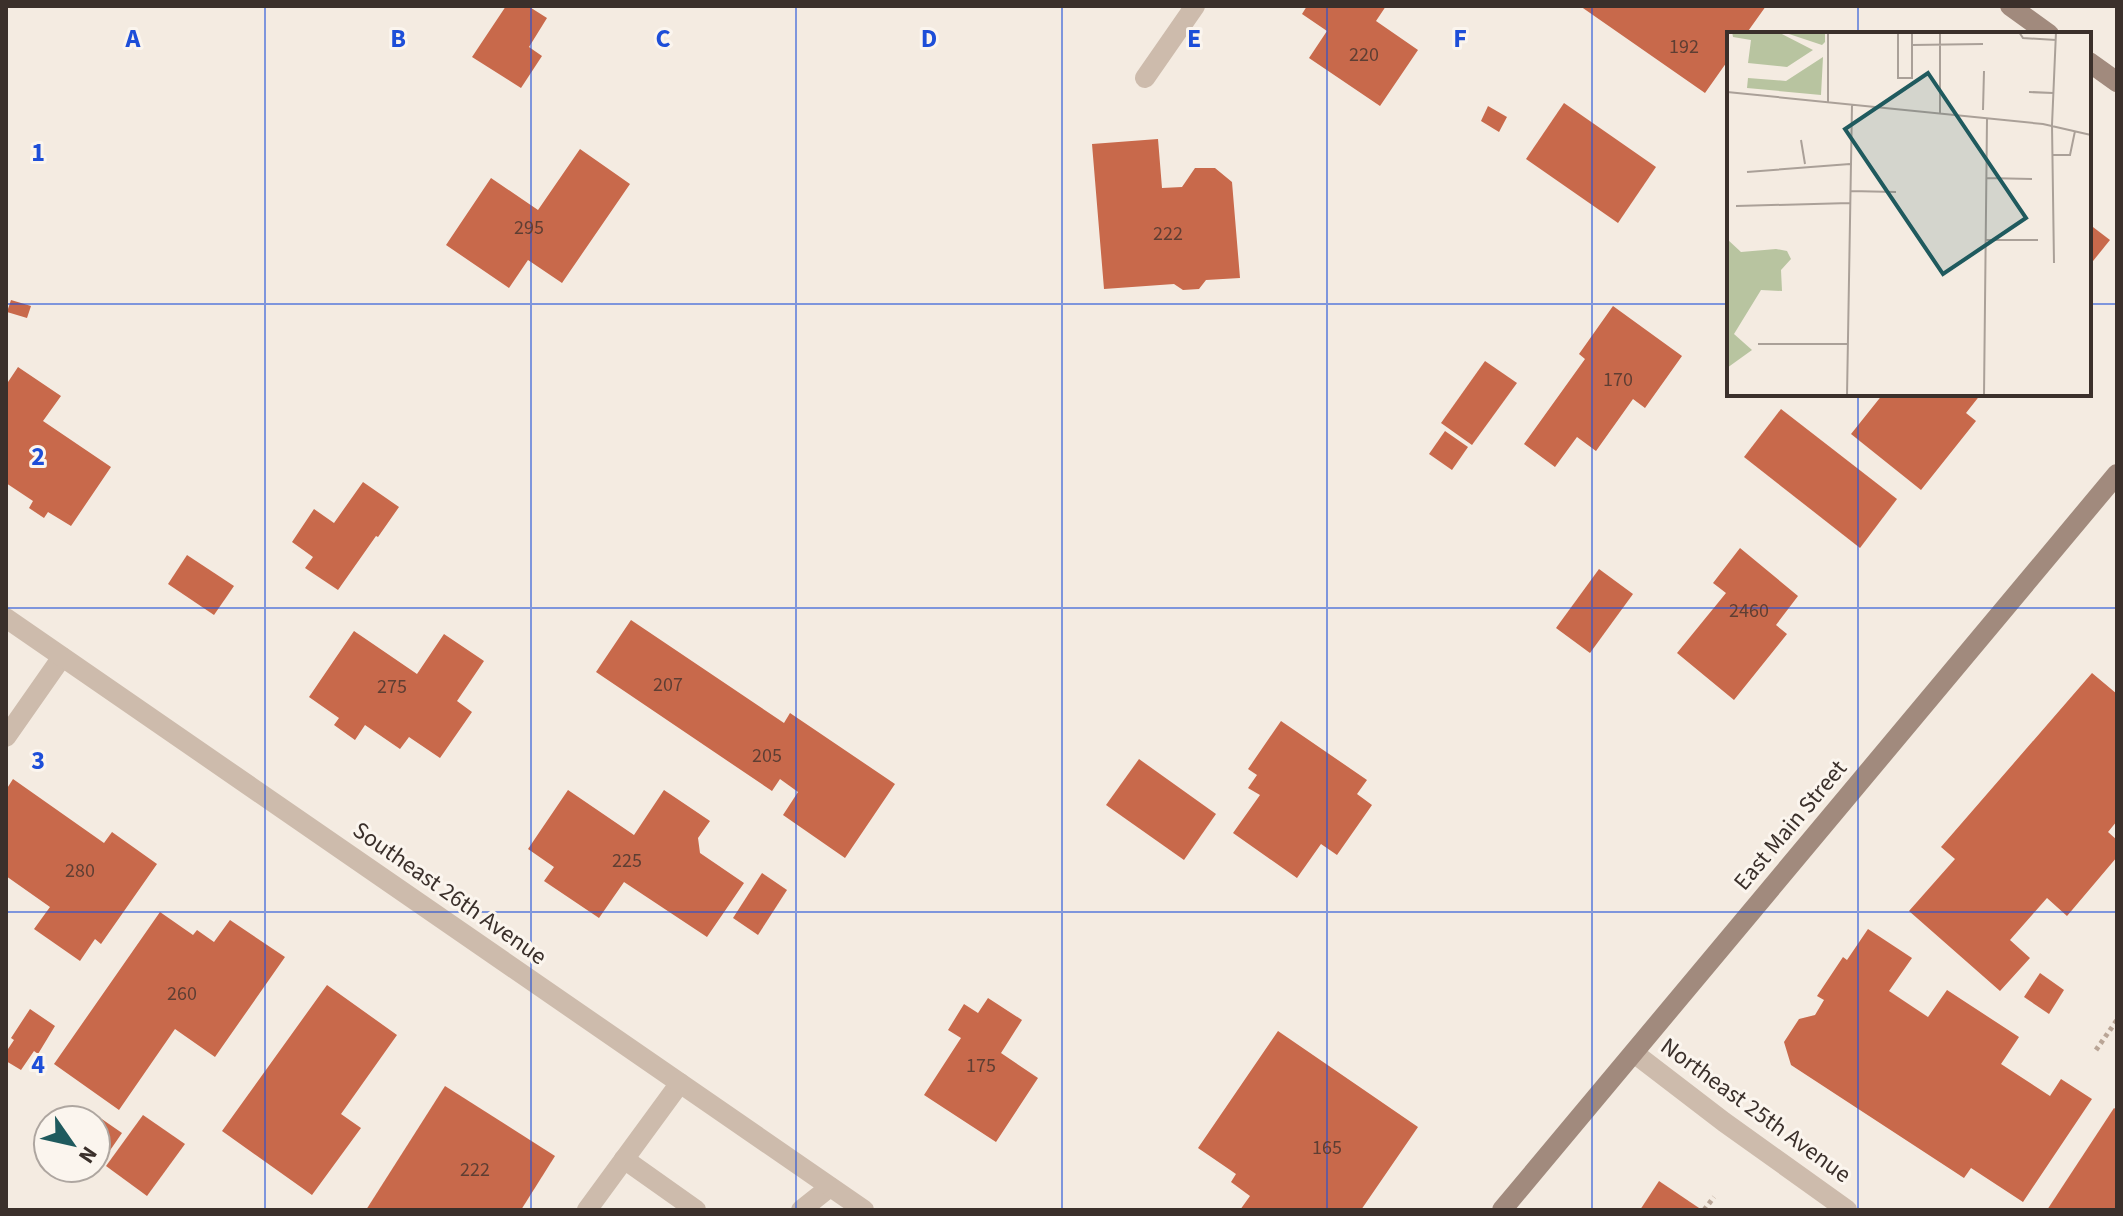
<svg xmlns="http://www.w3.org/2000/svg" width="2123" height="1216" viewBox="0 0 2123 1216" font-family="'Source Sans 3',sans-serif">
  <rect width="100%" height="100%" fill="#f4ebe1"/>
  <g fill="#c8694b">
    <path d="M506,6H528L547,18L529,47L542,56L521,88L472,57Z"/>
    <path d="M1307,6H1386L1376,21L1418,50L1380,106L1309,58L1327,31L1302,14Z"/>
    <path d="M1580,6H1766L1746,34H1729V59L1705,93Z"/>
    <path d="M1564,103L1656,167L1618,223L1526,159Z"/>
    <path d="M1488,106L1507,117L1499,132L1481,121Z"/>
    <path d="M1158,139L1162,188L1182,187L1195,168H1215L1232,182L1240,278L1206,280L1199,289L1183,290L1174,284L1104,289L1092,144Z"/>
    <path d="M580,149L630,184L562,283L528,260L509,288L446,245L491,178L538,210Z"/>
    <path d="M2089,224L2110,240L2089,266Z"/>
    <path d="M11,300L31,306L27,318L7,312Z"/>
    <path d="M1613,306L1682,356L1645,408L1633,399L1596,451L1577,437L1555,467L1524,444L1585,359L1579,354Z"/>
    <path d="M1485,361L1517,383L1472,445L1441,423Z"/>
    <path d="M18,367L61,396L43,421L111,467L71,526L48,512L44,518L29,508L33,501L6,483V385Z"/>
    <path d="M1883,394H1981L1966,413L1976,421L1921,490L1851,434Z"/>
    <path d="M1781,409L1897,499L1860,548L1744,457Z"/>
    <path d="M1445,431L1468,447L1452,470L1429,454Z"/>
    <path d="M363,482L399,507L378,537L376,536L338,590L305,568L313,557L292,542L314,509L334,523Z"/>
    <path d="M1740,548L1798,596L1776,625L1787,634L1734,700L1677,653L1726,593L1713,583Z"/>
    <path d="M187,555L234,586L214,615L168,584Z"/>
    <path d="M1599,569L1633,594L1590,653L1556,628Z"/>
    <path d="M631,620L784,723L790,713L895,784L845,858L783,815L798,792L780,779L772,791L596,672Z"/>
    <path d="M354,631L417,674L444,634L484,661L457,701L472,712L440,758L409,737L400,749L365,725L355,740L334,725L339,718L309,697Z"/>
    <path d="M2092,673L2117,694V821L2108,832L2117,840V857L2067,916L2047,898L2010,940L2030,958L2000,991L1909,911L1955,859L1941,847Z"/>
    <path d="M1281,721L1367,780L1357,794L1372,805L1337,855L1321,844L1297,878L1233,833L1260,795L1248,788L1257,775L1248,769Z"/>
    <path d="M1139,759L1216,814L1184,860L1106,805Z"/>
    <path d="M13,779L104,843L112,832L157,864L101,944L95,939L80,961L34,929L50,907L6,876V790Z"/>
    <path d="M568,790L634,835L664,790L710,821L698,838L700,853L744,883L707,937L624,882L599,918L544,881L554,867L528,849Z"/>
    <path d="M762,873L787,890L758,935L733,918Z"/>
    <path d="M160,912L193,935L197,930L214,942L230,920L285,957L215,1057L175,1029L119,1110L54,1064Z"/>
    <path d="M1868,929L1912,958L1889,991L1928,1017L1947,990L2019,1037L2001,1064L2050,1096L2061,1079L2092,1099L2023,1202L1971,1168L1964,1178L1791,1065L1784,1042L1799,1019L1815,1015L1824,1000L1817,996L1843,957L1847,960Z"/>
    <path d="M2040,973L2064,990L2049,1014L2024,997Z"/>
    <path d="M327,985L397,1035L341,1114L361,1128L312,1195L222,1131Z"/>
    <path d="M988,998L1022,1020L1001,1053L1038,1078L996,1142L924,1095L961,1038L948,1030L964,1004L978,1013Z"/>
    <path d="M30,1009L55,1026L38,1054L34,1051L21,1070L6,1061V1052L14,1040L11,1038Z"/>
    <path d="M1278,1031L1418,1127L1361,1210H1240L1250,1196L1231,1182L1236,1174L1198,1148Z"/>
    <path d="M445,1086L555,1156L521,1210H366Z"/>
    <path d="M2114,1108L2117,1110V1210H2047Z"/>
    <path d="M96,1115L122,1133L102,1162L96,1159V1120H92Z"/>
    <path d="M143,1115L185,1144L147,1196L106,1166Z"/>
    <path d="M1659,1181L1702,1210H1640Z"/>
  </g>
  <g fill="none" stroke-linecap="round" stroke-linejoin="round">
    <g stroke="#b9a596" stroke-width="5" stroke-dasharray="4 4" stroke-linecap="butt">
      <path d="M2096,1050L2117,1020"/>
      <path d="M1704,1210L1714,1197"/>
    </g>
    <g stroke="#cdbbac" stroke-width="20">
      <path d="M1145,78L1195,6"/>
      <path d="M6,737L62,657"/>
      <path d="M624,1159L696,1210"/>
      <path d="M587,1210L680,1083"/>
      <path d="M801,1210L830,1187"/>
    </g>
    <g stroke="#cdbbac" stroke-width="20">
      <path d="M6,618L864,1210"/>
      <path d="M1634,1053L1724,1122L1847,1210"/>
    </g>
    <g stroke="#a18a7d" stroke-width="20">
      <path d="M2010,6L2049,34"/>
      <path d="M2089,62L2117,82"/>
      <path d="M1502,1210L2117,474"/>
    </g>
  </g>
  <path fill="none" stroke="#1d4ed8" stroke-width="2" stroke-opacity="0.55" d="M265,6V1210M531,6V1210M796,6V1210M1062,6V1210M1327,6V1210M1592,6V1210M1858,6V34M6,304H1729M2089,304H2117M1858,394V1210M6,608H2117M6,912H2117"/>
  <g text-anchor="middle" stroke-width="6" stroke-linejoin="round" paint-order="stroke">
    <g font-size="20" fill="#5e3e33">
      <text x="1684" y="53">192</text>
      <text x="1364" y="61">220</text>
      <text x="529" y="234">295</text>
      <text x="1168" y="240">222</text>
      <text x="1618" y="386">170</text>
      <text x="1749" y="617">2460</text>
      <text x="668" y="691">207</text>
      <text x="392" y="693">275</text>
      <text x="767" y="762">205</text>
      <text x="627" y="867">225</text>
      <text x="80" y="877">280</text>
      <text x="182" y="1000">260</text>
      <text x="981" y="1072">175</text>
      <text x="1327" y="1154">165</text>
      <text x="475" y="1176">222</text>
    </g>
    <g font-size="24" fill="#3b302b" stroke="#fbf5ee">
      <text transform="translate(1790 825) rotate(-50)" y="8">East Main Street</text>
      <text transform="translate(450 893) rotate(35)" y="8">Southeast 26th Avenue</text>
      <text transform="translate(1756 1110) rotate(36)" y="8">Northeast 25th Avenue</text>
    </g>
  </g>
  <g transform="translate(1727 32)">
    <rect width="364" height="364" fill="#f4ebe1"/>
    <path d="M5,0H51L86,18L60,35L21,31L24,8L6,5ZM56,0H98V10L95,13ZM96,25L94,63L20,56L21,46L59,49ZM0,207L14,220L49,217L60,219L64,227L54,238L55,259L34,258L7,302L25,318L0,336Z" fill="#b8c4a0"/>
    <path fill="none" stroke="#aaa098" stroke-width="2" d="M171,0V46H185V0M292,0L296,6L329,8M185,13L256,12M0,60L316,92L364,103M302,60L326,61M101,70V0M256,78L257,39M213,82V0M325,93L327,231M325,93L329,0M74,108L78,132M326,123H343L348,99M20,140L123,132M259,146L305,147M123,159L169,160M9,174L123,171M258,208H311M31,312H121M120,364L125,73M257,364L260,87"/>
    <path fill="#1f5a5e" fill-opacity="0.15" stroke="#1f5a5e" stroke-width="4" d="M201,41L299,186L216,242L118,97Z"/>
    <rect width="364" height="364" fill="none" stroke="#3b302b" stroke-width="4"/>
  </g>
  <g font-size="26" text-anchor="middle" font-weight="bold" fill="#1d4ed8" stroke="#fbf5ee" stroke-width="6" stroke-linejoin="round" paint-order="stroke">
    <text x="133" y="47">A</text>
    <text x="398" y="47">B</text>
    <text x="663" y="47">C</text>
    <text x="929" y="47">D</text>
    <text x="1194" y="47">E</text>
    <text x="1460" y="47">F</text>
    <text x="38" y="161">1</text>
    <text x="38" y="465">2</text>
    <text x="38" y="769">3</text>
    <text x="38" y="1073">4</text>
  </g>
  <rect width="2123" height="1216" fill="none" stroke="#3b302b" stroke-width="16"/>
  <g transform="translate(72 1144) rotate(124)"><circle r="38" fill="#fbf5ee" stroke="#aea6a0" stroke-width="2"/>
  <path d="M0-6L14 30L0 20L-14 30Z" fill="#1f5a5e"/>
  <text y="-12" font-size="22" font-weight="bold" text-anchor="middle" fill="#3b302b">N</text>
  </g>
</svg>
